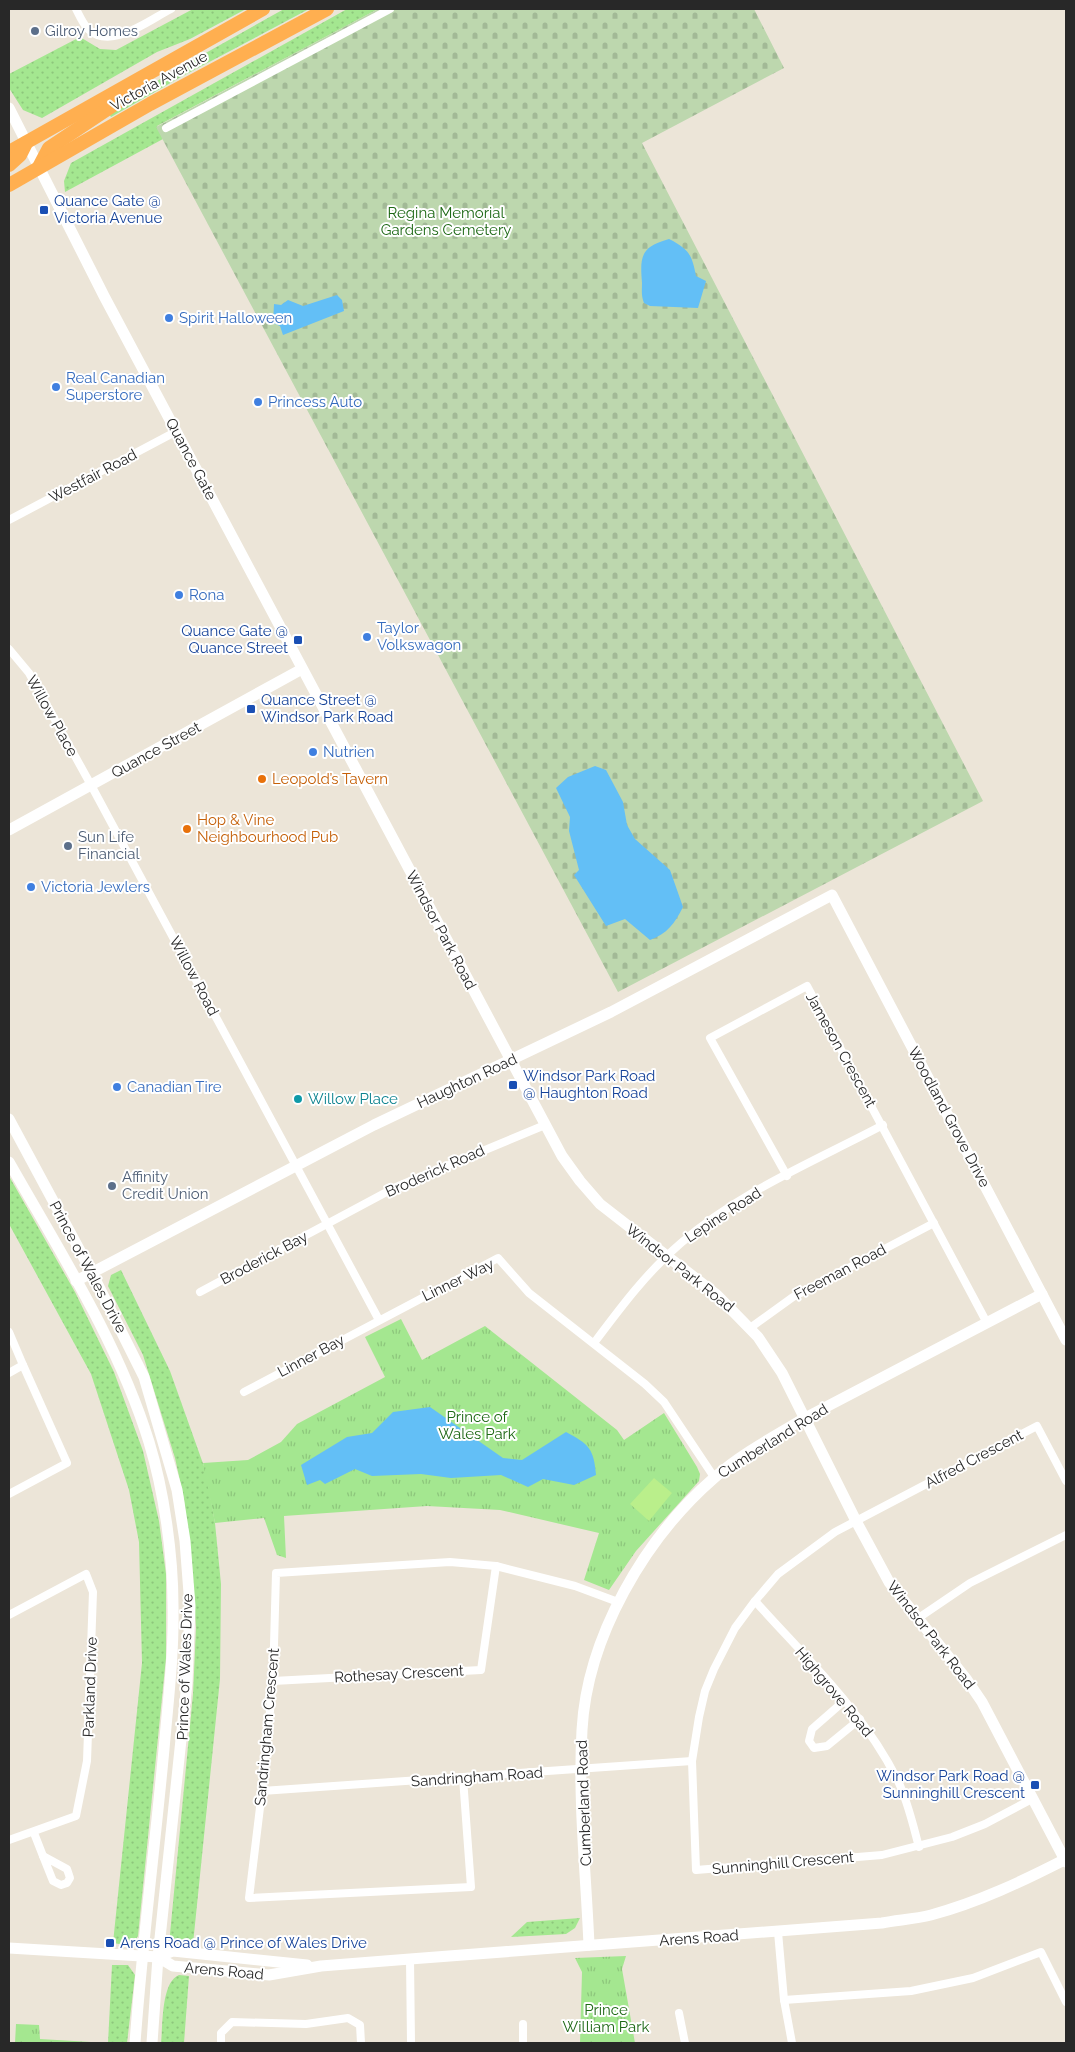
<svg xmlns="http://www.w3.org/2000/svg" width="1075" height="2052" viewBox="0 0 1075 2052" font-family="Raleway,sans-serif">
  <defs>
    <pattern id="grass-dots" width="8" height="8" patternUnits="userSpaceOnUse" patternTransform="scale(1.25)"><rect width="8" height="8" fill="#a4e790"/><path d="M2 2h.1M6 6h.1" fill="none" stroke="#8dc67c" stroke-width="1.8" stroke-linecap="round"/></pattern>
    <pattern id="cemetery-stones" width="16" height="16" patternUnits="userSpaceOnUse" patternTransform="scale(1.25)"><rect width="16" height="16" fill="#bdd7ae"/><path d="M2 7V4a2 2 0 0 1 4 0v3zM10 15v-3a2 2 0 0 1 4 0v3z" fill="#a2b996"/></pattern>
    <pattern id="park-tufts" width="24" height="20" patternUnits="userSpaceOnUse" patternTransform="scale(1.25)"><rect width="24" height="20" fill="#a4e790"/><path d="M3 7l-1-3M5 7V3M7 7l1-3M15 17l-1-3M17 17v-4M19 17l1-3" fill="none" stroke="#8dc67c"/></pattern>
  </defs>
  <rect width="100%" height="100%" fill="#ece5d8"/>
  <g fill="url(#grass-dots)">
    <path d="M193,9H246L190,39L157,52L42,118L23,110L9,88V74L80,37L100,49L116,50Z"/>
    <path d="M284,9H309L181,77L111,117L109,114L163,77Z"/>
    <path d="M347,9H378L157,126L163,139L65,192L64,181L71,163Z"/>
    <path d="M9,1176L75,1292L114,1372L143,1451L159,1521L166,1574V1658L138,1936C131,1947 124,1945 113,1943L142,1663L139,1542L129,1490L91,1374L9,1224Z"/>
    <path d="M121,1270L170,1371L206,1472L215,1523L221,1584L220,1679L193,1944H179L171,1940L170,1934L193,1694L196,1628L194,1592L184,1499L175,1458L143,1355L108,1286L111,1275Z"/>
    <path d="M580,1918L575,1928L566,1934L511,1937L527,1922Z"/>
    <path d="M112,1965H128L135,1975L127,2043H108Z"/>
    <path d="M179,1975L189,1976L184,2043H161C163,2025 161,1982 179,1975Z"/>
  </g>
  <path fill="url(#cemetery-stones)" d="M378,9H754L784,68L642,143L983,801L618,992L156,127Z"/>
  <g fill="url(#park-tufts)">
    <path d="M401,1319L422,1360L485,1326L617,1430L624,1440L664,1413L697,1467L700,1474L699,1481L636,1551L609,1590L584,1580L599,1533L500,1510L427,1506L284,1516L286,1558L277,1555L264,1518L215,1523L203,1463L248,1460L281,1442L297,1424L385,1377L365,1337Z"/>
    <path d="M626,1956L622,1969L635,2043H580L582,1972L575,1958Z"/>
    <path d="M16,2024L39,2025L40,2039L108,2043H15Z"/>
  </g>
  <path fill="#baef8b" d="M654,1478L672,1493L649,1521L630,1504Z"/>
  <g fill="#63bff6">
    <path d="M669,239C689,249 692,255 696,276L706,281L698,308L650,306L644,303C641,296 642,290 642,283C640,257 640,247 669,239Z"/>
    <path d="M337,295L342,300L344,311L283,335L280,326L273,323L274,304L281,305L288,300L303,306Z"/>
    <path d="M595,766L606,770L623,802L627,825L635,839L670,870L683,907C675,923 667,934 650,940L625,919L606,926L574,875L579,870L569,831L570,817L556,788L568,777Z"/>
    <path d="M430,1407L503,1458L522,1460L566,1432C589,1444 594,1449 596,1475L574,1485L543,1479L528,1487L501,1475L451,1478L421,1474L372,1476L355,1469L325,1484L320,1480L307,1485L301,1465L347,1437L372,1433L393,1412Z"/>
  </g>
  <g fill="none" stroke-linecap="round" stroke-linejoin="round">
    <g stroke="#fff" stroke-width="8">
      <path d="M76,9C79,15 83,24 88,29C111,51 149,20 171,9"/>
      <path d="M166,128L390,9"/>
      <path d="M9,520L177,431"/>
      <path d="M9,649L29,673L91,785L379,1320"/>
      <path d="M787,1176L710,1038L807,986L987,1323"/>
      <path d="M200,1292L396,1187L545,1125"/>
      <path d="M750,1328L793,1297L934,1223"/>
      <path d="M9,1332L23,1365"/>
      <path d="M594,1343C621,1307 647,1272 681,1243C739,1192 815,1161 883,1125"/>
      <path d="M9,1373L23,1365L67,1463L9,1494"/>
      <path d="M244,1392L498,1258L529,1293L645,1384L664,1402L714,1477"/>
      <path d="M755,1601C806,1658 864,1712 898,1781C908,1802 913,1825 919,1847"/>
      <path d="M9,1615L86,1574L93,1592L87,1761L76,1816L9,1840"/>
      <path d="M917,1619L970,1583L1066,1535"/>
      <path d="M273,1681L481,1670L496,1566"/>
      <path d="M844,1701L812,1729L809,1741L814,1748L827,1746L860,1719"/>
      <path d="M463,1778L471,1887L249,1898L262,1791L273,1681L276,1573L450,1562L496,1566L575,1586L618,1602"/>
      <path d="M262,1791L692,1761"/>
      <path d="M1032,1799L985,1824L952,1837L882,1855L696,1870L692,1761L699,1717L705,1691L714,1669L735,1628L755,1601L778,1574L835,1532L1037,1426L1066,1481"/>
      <path d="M34,1833L43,1856"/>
      <path d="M43,1856L67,1869L70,1878L67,1883L61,1885L53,1881Z"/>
      <path d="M778,1932L784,2000L792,2043"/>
      <path d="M410,1959L411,2043"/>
      <path d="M784,2000L911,1991L973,1978L1041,1952L1066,2002"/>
      <path d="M679,2013L685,2043"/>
      <path d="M523,2024V2043"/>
      <path d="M221,2043V2033L232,2022L306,2024L348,2018L360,2025L361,2043"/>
    </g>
    <g stroke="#fff" stroke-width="11">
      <path d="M9,108L104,296L562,1156L580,1181L600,1204L717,1295L758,1337L782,1373L856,1521L889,1582L967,1680L982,1702L1066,1862"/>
      <path d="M9,830L302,669"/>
      <path d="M9,1119L92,1273L144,1377L177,1490L185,1541L190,1606L187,1683L158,1957L152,2043"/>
      <path d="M9,1162C60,1252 118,1342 149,1442C164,1491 173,1555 173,1606C174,1654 168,1702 164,1749C155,1847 142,1945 135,2043"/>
      <path d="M76,1281L374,1125L611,1012L832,895L1066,1340"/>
      <path d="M589,1945C586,1874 578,1801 582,1730C587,1637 645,1538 714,1478C741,1454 775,1436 805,1418L1042,1294"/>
      <path d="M9,1948L158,1957L173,1951L307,1965"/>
      <path d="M158,1957L173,1966L269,1975L321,1966L410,1959L882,1923C898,1920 915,1919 931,1915C979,1902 1023,1881 1066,1859"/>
    </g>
    <g stroke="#ffaf50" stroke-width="14">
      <path d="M9,152L263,9"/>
      <path d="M9,165L20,155L26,143"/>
      <path d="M39,167L49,148L145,84"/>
      <path d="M9,185L150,104L327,9"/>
    </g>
  </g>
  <g fill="#5c6f8a" stroke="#fff" stroke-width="2">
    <circle cx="35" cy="31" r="5"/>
    <circle cx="68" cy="846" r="5"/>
    <circle cx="112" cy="1186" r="5"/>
  </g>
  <g fill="#1a4fb4" stroke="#fff" stroke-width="2">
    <rect x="39" y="205" width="10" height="10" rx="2.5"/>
    <rect x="293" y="635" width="10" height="10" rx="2.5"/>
    <rect x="246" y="704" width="10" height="10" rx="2.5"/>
    <rect x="508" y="1080" width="10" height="10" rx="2.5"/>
    <rect x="1030" y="1780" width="10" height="10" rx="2.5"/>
    <rect x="105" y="1938" width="10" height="10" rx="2.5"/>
  </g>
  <g fill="#3f7fe0" stroke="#fff" stroke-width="2">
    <circle cx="169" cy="318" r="5"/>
    <circle cx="56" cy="387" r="5"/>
    <circle cx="258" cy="402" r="5"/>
    <circle cx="179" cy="595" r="5"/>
    <circle cx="367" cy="637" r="5"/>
    <circle cx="313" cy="752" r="5"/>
    <circle cx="31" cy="887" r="5"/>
    <circle cx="117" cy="1087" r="5"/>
  </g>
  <g fill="#e8710a" stroke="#fff" stroke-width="2">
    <circle cx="262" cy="779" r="5"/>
    <circle cx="187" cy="829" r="5"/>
  </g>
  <circle fill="#0f9aa8" stroke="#fff" stroke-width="2" cx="298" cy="1099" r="5"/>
  <g text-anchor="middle" stroke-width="4" stroke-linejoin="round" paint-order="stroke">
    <g font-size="15" fill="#4e5e75" stroke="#fff" text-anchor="start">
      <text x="45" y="36">Gilroy Homes</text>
      <text x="78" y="842">Sun Life<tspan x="78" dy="17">Financial</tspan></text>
      <text x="122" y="1182">Affinity<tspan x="122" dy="17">Credit Union</tspan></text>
    </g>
    <g font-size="15" fill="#282828" stroke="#fff">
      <text transform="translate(159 81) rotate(-29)" y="5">Victoria Avenue</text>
      <text transform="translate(191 459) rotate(62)" y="5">Quance Gate</text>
      <text transform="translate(93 476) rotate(-28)" y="5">Westfair Road</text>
      <text transform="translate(52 716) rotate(61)" y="5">Willow Place</text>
      <text transform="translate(156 750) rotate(-29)" y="5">Quance Street</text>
      <text transform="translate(441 930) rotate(62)" y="5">Windsor Park Road</text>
      <text transform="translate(194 976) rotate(62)" y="5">Willow Road</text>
      <text transform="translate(841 1050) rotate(61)" y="5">Jameson Crescent</text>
      <text transform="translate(467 1081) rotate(-25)" y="5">Haughton Road</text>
      <text transform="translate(949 1117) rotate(62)" y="5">Woodland Grove Drive</text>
      <text transform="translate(435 1171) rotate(-24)" y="5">Broderick Road</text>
      <text transform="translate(723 1215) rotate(-33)" y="5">Lepine Road</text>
      <text transform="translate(264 1258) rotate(-28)" y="5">Broderick Bay</text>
      <text transform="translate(88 1267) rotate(62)" y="5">Prince of Wales Drive</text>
      <text transform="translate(680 1268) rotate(38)" y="5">Windsor Park Road</text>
      <text transform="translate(840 1272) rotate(-28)" y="5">Freeman Road</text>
      <text transform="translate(458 1280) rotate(-26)" y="5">Linner Way</text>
      <text transform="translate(311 1356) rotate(-28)" y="5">Linner Bay</text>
      <text transform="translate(773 1441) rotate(-32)" y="5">Cumberland Road</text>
      <text transform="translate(974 1459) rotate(-28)" y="5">Alfred Crescent</text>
      <text transform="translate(931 1635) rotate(52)" y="5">Windsor Park Road</text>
      <text transform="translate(185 1667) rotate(-88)" y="5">Prince of Wales Drive</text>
      <text transform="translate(399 1674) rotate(-3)" y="5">Rothesay Crescent</text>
      <text transform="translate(90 1687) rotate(-88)" y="5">Parkland Drive</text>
      <text transform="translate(834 1692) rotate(50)" y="5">Highgrove Road</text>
      <text transform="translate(267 1727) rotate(-85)" y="5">Sandringham Crescent</text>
      <text transform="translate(477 1777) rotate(-4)" y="5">Sandringham Road</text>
      <text transform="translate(584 1803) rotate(-92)" y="5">Cumberland Road</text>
      <text transform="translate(783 1863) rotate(-5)" y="5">Sunninghill Crescent</text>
      <text transform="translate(699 1938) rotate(-4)" y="5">Arens Road</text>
      <text transform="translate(224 1971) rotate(5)" y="5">Arens Road</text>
    </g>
    <g font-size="15" fill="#164399" stroke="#fff" text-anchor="start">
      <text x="54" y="206">Quance Gate @<tspan x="54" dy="17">Victoria Avenue</tspan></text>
      <text x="288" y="636" text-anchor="end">Quance Gate @<tspan x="288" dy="17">Quance Street</tspan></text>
      <text x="261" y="705">Quance Street @<tspan x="261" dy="17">Windsor Park Road</tspan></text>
      <text x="523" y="1081">Windsor Park Road<tspan x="523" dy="17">@ Haughton Road</tspan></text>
      <text x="1025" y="1781" text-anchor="end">Windsor Park Road @<tspan x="1025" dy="17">Sunninghill Crescent</tspan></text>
      <text x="120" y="1948">Arens Road @ Prince of Wales Drive</text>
    </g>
    <g font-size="15" fill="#1d6815" stroke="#fff">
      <text x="446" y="218">Regina Memorial<tspan x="446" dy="17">Gardens Cemetery</tspan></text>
      <text x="477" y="1422">Prince of<tspan x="477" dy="17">Wales Park</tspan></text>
      <text x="606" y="2015">Prince<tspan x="606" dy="17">William Park</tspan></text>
    </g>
    <g font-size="15" fill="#366cbe" stroke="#fff" text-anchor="start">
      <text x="179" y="323">Spirit Halloween</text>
      <text x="66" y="383">Real Canadian<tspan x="66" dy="17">Superstore</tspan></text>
      <text x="268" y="407">Princess Auto</text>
      <text x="189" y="600">Rona</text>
      <text x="377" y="633">Taylor<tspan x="377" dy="17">Volkswagon</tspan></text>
      <text x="323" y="757">Nutrien</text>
      <text x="41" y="892">Victoria Jewlers</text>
      <text x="127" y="1092">Canadian Tire</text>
    </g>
    <g font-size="15" fill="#c56008" stroke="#fff" text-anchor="start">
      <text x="272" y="784">Leopold’s Tavern</text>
      <text x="197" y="825">Hop &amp; Vine<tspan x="197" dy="17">Neighbourhood Pub</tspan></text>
    </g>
    <g font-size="15" fill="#0d838f" stroke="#fff" text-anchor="start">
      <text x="308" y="1104">Willow Place</text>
    </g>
  </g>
  <rect width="1075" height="2052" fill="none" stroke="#282828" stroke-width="20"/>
</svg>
